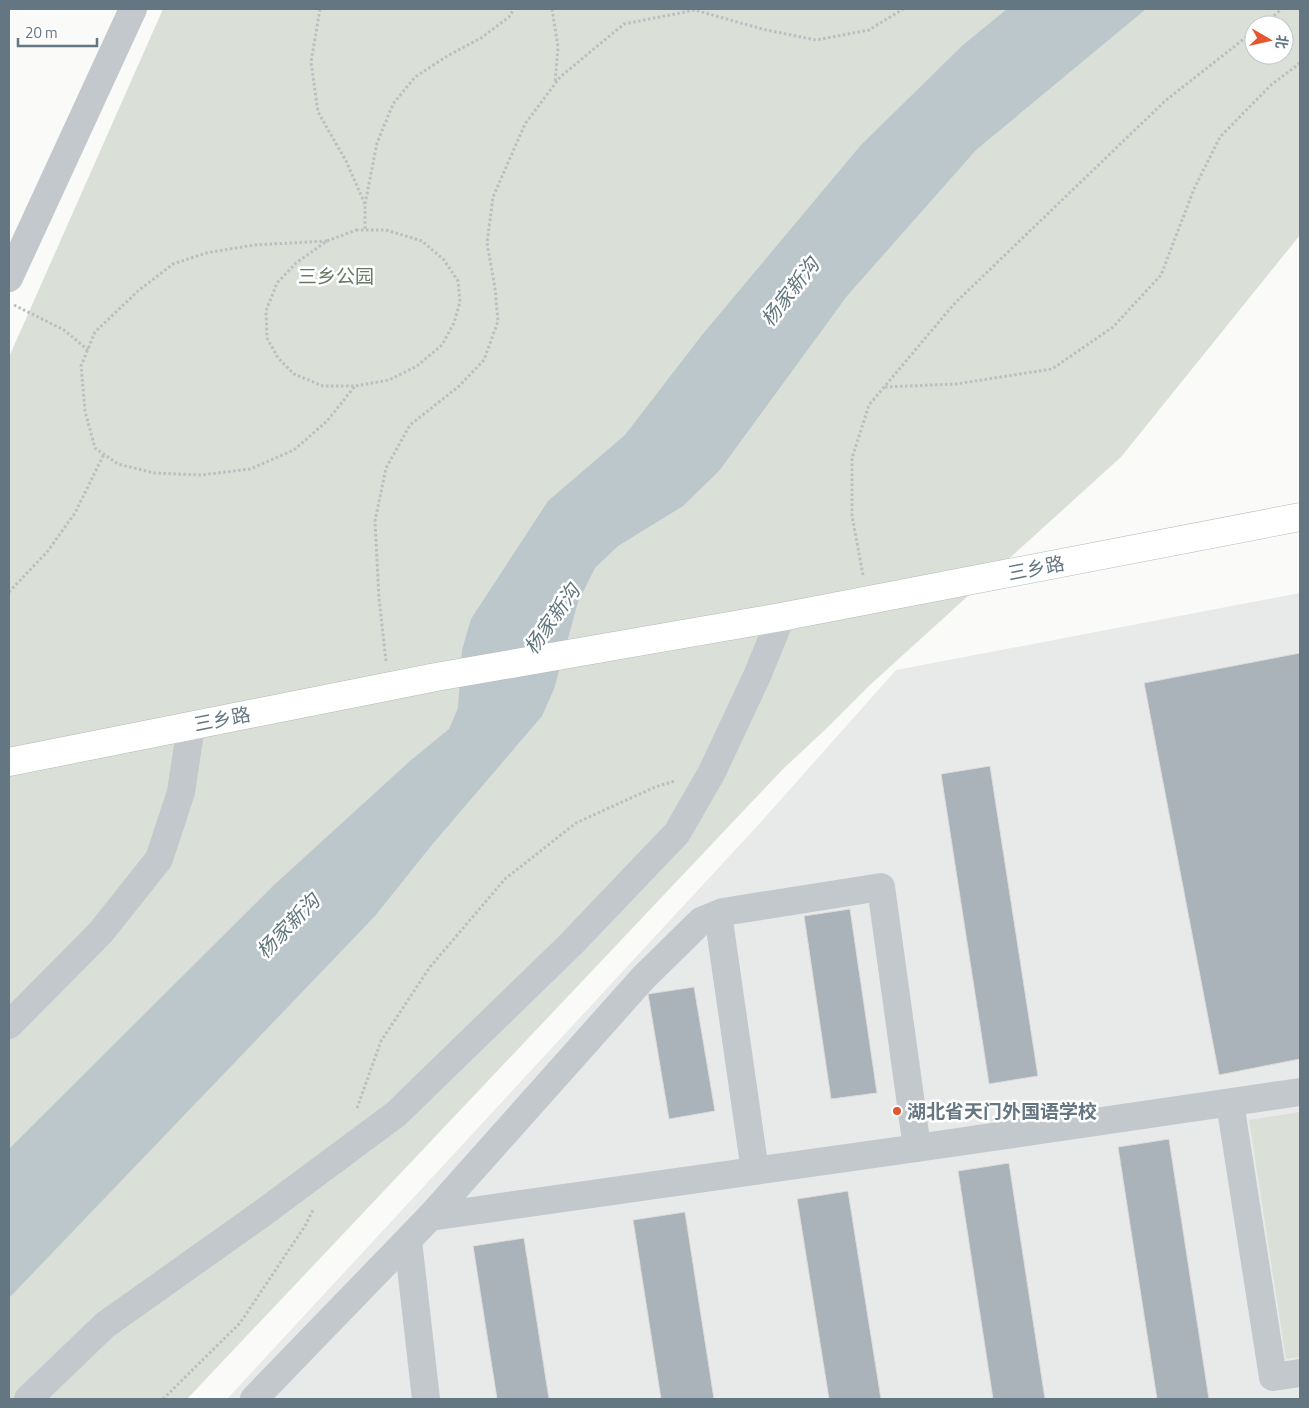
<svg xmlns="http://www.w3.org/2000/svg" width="1309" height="1408" viewBox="0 0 1309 1408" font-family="'Titillium Web','Noto Sans SC',sans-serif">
  <rect width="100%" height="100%" fill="#fafaf8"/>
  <path fill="#e8e9e9" d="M1300,593V1399H227L760,823L896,670Z"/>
  <g fill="#dadfd7" fill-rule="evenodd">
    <path d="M163,9H1300V235L1121,457L871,684L828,727L783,769L187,1399H9V357ZM1254,25H1284V55H1254Z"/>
    <path d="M1300,1112V1357L1286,1359L1249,1120Z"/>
  </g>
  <path fill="#bbc7cb" d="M1007,9H1146L976,150L847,296L719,471L683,506L618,546L595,568L578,602L554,689L542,716L431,846L375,916L9,1298V1149L274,885L410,761L449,729L458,708L462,650L471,619L548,501L625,435L702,335L861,145L963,45Z"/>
  <g fill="#aab3b9" stroke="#dcdcda">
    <path d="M1300,653V1059L1219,1075L1144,683Z"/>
    <path d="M990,766L1038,1076L989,1084L941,774Z"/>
    <path d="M850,909L877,1093L831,1099L804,916Z"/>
    <path d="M694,987L715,1111L669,1119L648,994Z"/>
    <path d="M1169,1139L1209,1399H1157L1118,1147Z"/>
    <path d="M1009,1163L1045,1399H993L958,1171Z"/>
    <path d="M848,1191L881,1399H829L797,1199Z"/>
    <path d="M685,1212L714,1399H661L633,1220Z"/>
    <path d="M524,1238L549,1399H497L473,1246Z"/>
  </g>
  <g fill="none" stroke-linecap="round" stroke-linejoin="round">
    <defs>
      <path id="highway" d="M9,762L436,677L781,617L1300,517"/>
    </defs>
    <use href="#highway" stroke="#b4b9bd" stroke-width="29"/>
    <g stroke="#bbbfc2" stroke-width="3" stroke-dasharray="2.5 2.5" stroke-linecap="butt">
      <path d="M320,9L311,62L318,112L346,161L365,204V230"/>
      <path d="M552,9L558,47L555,83"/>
      <path d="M1262,25L1282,9"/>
      <path d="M365,204L377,143L393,104L415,77L449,55L481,38L509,17L514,9"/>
      <path d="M356,230H386L422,241L444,260L458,281L460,302L454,323L442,345L417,366L389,380L355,386H323L294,374L278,358L267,338L266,311L277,283L296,263L327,241Z"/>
      <path d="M327,241L254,245L206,253L173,264L138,291L95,332L81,366L85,411L95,448L118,464L154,473L201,475L250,469L294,450L327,421L355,386"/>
      <path d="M14,305L64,330L88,350"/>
      <path d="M885,387L956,384L1052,369L1113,327L1161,275L1194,189L1220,137L1271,85L1300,63"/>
      <path d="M863,575L852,516V458L869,405L954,304L1165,101L1254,31"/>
      <path d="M9,592L47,552L75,513L104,454"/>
      <path d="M386,661L379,598L375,521L386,468L410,425L458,387L484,360L498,321L495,288L487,243L493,197L525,124L560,77L624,24L695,10L762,29L816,40L869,30L903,9"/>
      <path d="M357,1108L381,1041L430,967L505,879L576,823L655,787L675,781"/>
      <path d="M163,1399L240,1323L305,1226L313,1210"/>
    </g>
    <g stroke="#c3c8cc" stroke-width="28">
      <path d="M9,278L133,9"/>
      <path d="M718,914L755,1171"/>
      <path d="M9,1025L101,932L159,859L181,792L191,726"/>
      <path d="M1230,1103L1273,1377L1300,1373"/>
      <path d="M430,1217L917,1148L1300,1092"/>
      <path d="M408,1241L426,1399"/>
      <path d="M28,1399L105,1325L260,1215L396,1114L571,944L677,833L712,772L757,676L781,617"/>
      <path d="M254,1399L430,1217L643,978L701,921L723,912L881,887L917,1148"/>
    </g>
    <use href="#highway" stroke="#fff" stroke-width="28"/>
  </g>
  <circle fill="#e4572e" stroke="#fff" stroke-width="2" cx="897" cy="1111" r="5"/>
  <g text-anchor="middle" stroke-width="5" stroke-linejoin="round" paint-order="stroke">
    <g font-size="19" fill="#687a64" stroke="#fff">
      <text x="336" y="283">三乡公园</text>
    </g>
    <g font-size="19" fill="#657683" stroke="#fff">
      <text transform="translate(1036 568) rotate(-11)" y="7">三乡路</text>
      <text transform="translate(222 719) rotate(-11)" y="7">三乡路</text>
    </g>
    <g font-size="19" font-weight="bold" fill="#657683" stroke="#fff" text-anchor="start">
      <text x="907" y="1118">湖北省天门外国语学校</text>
    </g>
    <g font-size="20" font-style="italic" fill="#60757c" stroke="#fff">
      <text transform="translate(790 292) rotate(-52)" y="7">杨家新沟</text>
      <text transform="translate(552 619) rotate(-55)" y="7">杨家新沟</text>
      <text transform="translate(288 926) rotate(-46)" y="7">杨家新沟</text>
    </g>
  </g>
  <rect width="1309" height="1408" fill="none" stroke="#657683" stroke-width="20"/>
  <g transform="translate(1269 40) rotate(99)"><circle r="24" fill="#ffffff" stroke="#c1c8cd"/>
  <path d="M0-4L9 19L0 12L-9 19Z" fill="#e4572e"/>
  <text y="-8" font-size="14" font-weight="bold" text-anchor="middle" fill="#657683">北</text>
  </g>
  <path d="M18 38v8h79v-8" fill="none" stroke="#657683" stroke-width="2.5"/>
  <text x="25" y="38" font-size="15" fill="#657683" stroke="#ffffff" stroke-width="4" paint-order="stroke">20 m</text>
</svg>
